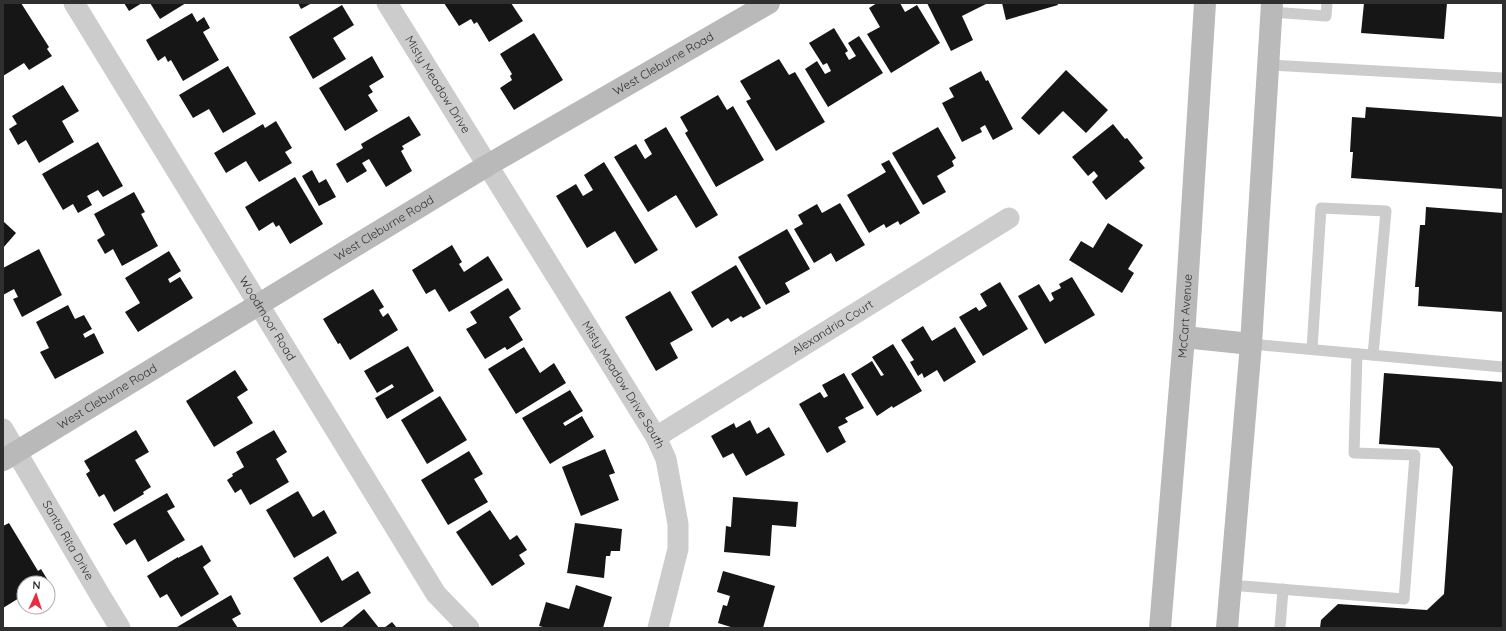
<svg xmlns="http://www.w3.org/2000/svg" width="1506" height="631" viewBox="0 0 1506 631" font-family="Quicksand,sans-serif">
  <rect width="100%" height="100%" fill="#fff"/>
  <g fill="#161616">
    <path d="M5,3H21L49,47L47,49L52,56L29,70L24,63L3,76V4Z"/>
    <path d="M124,3H142L129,11Z"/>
    <path d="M150,3H186L160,19Z"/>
    <path d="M298,3H312L301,9Z"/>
    <path d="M444,3H511L523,21L489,42L477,22L474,24L471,19L459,26Z"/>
    <path d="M877,3H900L905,12L917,5L940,43L891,73L867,34L880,27L869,8Z"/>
    <path d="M927,3H988L962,16L973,40L951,51Z"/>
    <path d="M1002,3H1057L1058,5L1006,20Z"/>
    <path d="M1364,3H1447L1444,39L1361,33Z"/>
    <path d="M342,5L354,25L333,38L346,59L313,79L289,37Z"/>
    <path d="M192,13L197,22L204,17L210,28L203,32L219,60L183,81L171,60L168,62L165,56L158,61L146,40Z"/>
    <path d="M834,28L848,51L845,53L849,60L856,56L848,43L859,36L883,73L828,107L805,69L817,61L825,74L831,71L827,63L823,65L809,43Z"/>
    <path d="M534,33L563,80L514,110L500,88L512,80L510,76L512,74L500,54Z"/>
    <path d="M372,56L384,77L369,86L373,92L368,95L378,111L345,131L319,88Z"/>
    <path d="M779,59L789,75L795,72L825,122L776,151L746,101L751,99L740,81Z"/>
    <path d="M228,66L256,114L223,133L209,109L193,118L179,95Z"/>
    <path d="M1066,70L1108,110L1086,133L1063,111L1039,135L1021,118Z"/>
    <path d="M981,71L986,81L988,80L1013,129L993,140L985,125L980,128L982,132L962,142L942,103L954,97L949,88Z"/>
    <path d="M63,85L79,111L62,121L74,142L39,163L26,140L18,145L9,129L17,124L12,116Z"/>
    <path d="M718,95L727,110L733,106L764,160L716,187L685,133L688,131L680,117Z"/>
    <path d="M1366,107L1503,117V189L1351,178L1353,152H1350L1352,117L1365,118Z"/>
    <path d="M409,116L421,135L402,146L404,149L401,151L412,171L386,187L369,159L362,163L367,171L347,183L336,164L363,148L361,144Z"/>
    <path d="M276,121L292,148L285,152L292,163L259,182L246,161L226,173L214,153L263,124L265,128Z"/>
    <path d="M1113,124L1125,139L1127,138L1143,158L1139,161L1145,168L1106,200L1092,182L1098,176L1094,171L1088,176L1072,157Z"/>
    <path d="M666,127L718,215L696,228L676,195L648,212L614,157L636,144L645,159L652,154L644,140Z"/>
    <path d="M938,127L956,158L952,161L954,166L937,176L946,192L923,205L892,153Z"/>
    <path d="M98,142L123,186L103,197L98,190L87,196L92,205L78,213L73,204L63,210L42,174Z"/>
    <path d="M889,160L920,213L900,225L898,221L886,228L884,224L869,233L847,195L886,172L881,164Z"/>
    <path d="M604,162L658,250L635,264L615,231L587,248L556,196L576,184L583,196L593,190L584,175Z"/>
    <path d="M312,170L319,183L326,179L336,197L319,206L302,176Z"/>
    <path d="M295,177L323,224L290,244L279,225L276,227L273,222L259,231L245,207Z"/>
    <path d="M134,192L145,212L141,214L158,246L122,266L113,249L105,254L97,240L105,235L94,214Z"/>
    <path d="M840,203L865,245L836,262L831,253L814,263L794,229L803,224L798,215L817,204L822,213Z"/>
    <path d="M1426,207L1503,213V312L1418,306L1419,287H1415L1420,225H1425Z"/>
    <path d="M3,221L16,233L3,248Z"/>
    <path d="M1108,223L1143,245L1128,269L1134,273L1122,293L1069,260L1081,241L1093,248Z"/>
    <path d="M787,229L810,269L785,283L790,292L766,305L738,257Z"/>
    <path d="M452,245L462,262L459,264L464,272L488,256L503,280L449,312L435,289L426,294L412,270Z"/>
    <path d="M39,249L62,295L22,317L13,299L18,297L14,289L3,295V268Z"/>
    <path d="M169,251L181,271L168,279L170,283L180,277L193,298L138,332L125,312L140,303L125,278Z"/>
    <path d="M736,265L761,308L743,318L741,316L731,322L728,318L712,328L691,292Z"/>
    <path d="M1072,277L1095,315L1045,344L1018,296L1039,284L1050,302L1054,299L1051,293L1061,288L1059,284Z"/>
    <path d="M1000,282L1028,329L983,356L959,317L976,307L979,311L987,306L980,294Z"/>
    <path d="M508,288L521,309L509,317L523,340L507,350L505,347L485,359L466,329L477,323L470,312Z"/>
    <path d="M373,289L384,307L379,310L383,317L388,313L398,330L350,360L340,343L338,344L323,319Z"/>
    <path d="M670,291L693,330L670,343L678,358L656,371L625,317Z"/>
    <path d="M68,305L75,319L84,315L92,329L83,334L85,338L94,333L104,353L55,379L40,352L49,348L36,322Z"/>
    <path d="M923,326L932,341L955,327L976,362L944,382L937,370L924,378L922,373L918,376L910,362L914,360L901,340Z"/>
    <path d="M893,344L922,391L893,408L892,406L877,416L851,374L872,361L881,376L884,375L872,357Z"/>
    <path d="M408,346L434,391L387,419L375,398L394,387L392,384L377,393L364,371Z"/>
    <path d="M524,347L540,373L554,363L566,383L516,414L488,369Z"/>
    <path d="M235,370L248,390L237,397L253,423L214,447L186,401Z"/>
    <path d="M844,373L864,408L845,418L848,422L838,427L846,442L827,453L799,404L820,392L824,398L828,396L822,385Z"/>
    <path d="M1384,373L1503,382V628H1320L1321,620L1338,604L1427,610L1444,594L1453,467L1439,448L1379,444Z"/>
    <path d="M570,390L583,411L563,423L565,426L582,416L594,437L550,464L522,418Z"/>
    <path d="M440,396L467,440L427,464L401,420Z"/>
    <path d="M750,420L757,434L769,427L785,455L746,476L733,453L723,458L711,436L734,423L736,428Z"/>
    <path d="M136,430L149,452L135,460L151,487L143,492L144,494L114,512L104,494L99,497L86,474L90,471L84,461Z"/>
    <path d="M274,430L287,452L276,459L289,482L250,505L241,489L235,493L227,480L233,476L232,474L244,467L236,452Z"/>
    <path d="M605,449L615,473L609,475L619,500L581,516L562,467Z"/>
    <path d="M469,451L483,474L474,479L488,502L448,525L421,480Z"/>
    <path d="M298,491L313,517L324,510L337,533L294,558L266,510Z"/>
    <path d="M167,493L175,507L167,511L185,540L148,562L135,539L126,545L113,524Z"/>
    <path d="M733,497L798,502L796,527L772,525L770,556L724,552L726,526L731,527Z"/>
    <path d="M490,510L510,540L517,535L527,550L519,555L525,564L492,586L456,532Z"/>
    <path d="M9,523L38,571L41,569L55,592L48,596V583H24V595L3,608V526Z"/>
    <path d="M575,523L622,529L620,551H611L610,556H606L604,578L567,573Z"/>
    <path d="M202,545L211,561L203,567L219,594L181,617L167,594L160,598L147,576L178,557V558Z"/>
    <path d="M328,556L342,581L358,571L371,593L321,623L293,578Z"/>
    <path d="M723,571L775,586L763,628H734L718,623L723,605L727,606L730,596L717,592Z"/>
    <path d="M576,585L612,597L603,628H547L539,626L546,602L569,609Z"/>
    <path d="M231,595L241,614L232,619L238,628H178L177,627Z"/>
    <path d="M364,609L379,628H341Z"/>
    <path d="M392,622L397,628H384Z"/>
  </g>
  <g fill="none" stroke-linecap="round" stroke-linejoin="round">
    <g stroke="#ccc" stroke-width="11">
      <path d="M1271,12L1326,16L1327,3"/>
      <path d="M1268,65L1503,78"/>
      <path d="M1251,344L1503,367"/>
      <path d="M1312,349L1321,208L1386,211L1373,355"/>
      <path d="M1230,585L1404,599L1415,455L1354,453L1357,354"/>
      <path d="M1280,628L1283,589"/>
    </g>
    <g stroke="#ccc" stroke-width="21">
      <path id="s1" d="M74,3L436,594L469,628"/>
      <path id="s2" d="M387,3L656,437L666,459L678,524V549L658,628"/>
      <path id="s3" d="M3,429L100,595L120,628"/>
      <path id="s4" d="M656,437L1009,218"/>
    </g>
    <g stroke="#b9b9b9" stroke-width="22">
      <path d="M1184,337L1251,344"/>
      <path id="s5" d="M3,460L488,165L769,3"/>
      <path id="s6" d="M1160,628L1184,337L1205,3"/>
      <path d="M1227,628L1251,344L1272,3"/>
    </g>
  </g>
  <g text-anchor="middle" stroke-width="4" stroke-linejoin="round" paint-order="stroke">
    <g font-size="12" fill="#2f2f2f" stroke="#fff">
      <text dy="4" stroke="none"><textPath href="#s5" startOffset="770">West Cleburne Road</textPath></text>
      <text dy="4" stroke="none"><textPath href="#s2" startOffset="96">Misty Meadow Drive</textPath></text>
      <text dy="4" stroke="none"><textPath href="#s5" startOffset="446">West Cleburne Road</textPath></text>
      <text dy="4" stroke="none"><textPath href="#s6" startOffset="313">McCart Avenue</textPath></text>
      <text dy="4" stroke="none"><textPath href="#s1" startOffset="370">Woodmoor Road</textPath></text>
      <text dy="4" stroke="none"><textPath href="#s4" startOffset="208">Alexandria Court</textPath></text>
      <text dy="4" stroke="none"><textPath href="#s2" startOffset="449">Misty Meadow Drive South</textPath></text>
      <text dy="4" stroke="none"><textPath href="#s5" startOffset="122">West Cleburne Road</textPath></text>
      <text dy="4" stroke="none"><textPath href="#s3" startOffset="129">Santa Rita Drive</textPath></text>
    </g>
  </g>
  <rect width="1506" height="631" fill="none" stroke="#2f2f2f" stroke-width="8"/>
  <g transform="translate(36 595) rotate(3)"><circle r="19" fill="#ffffff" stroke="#acacac"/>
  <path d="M0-3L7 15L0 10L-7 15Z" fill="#ed2940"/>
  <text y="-6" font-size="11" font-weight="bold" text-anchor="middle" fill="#2f2f2f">N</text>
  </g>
</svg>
